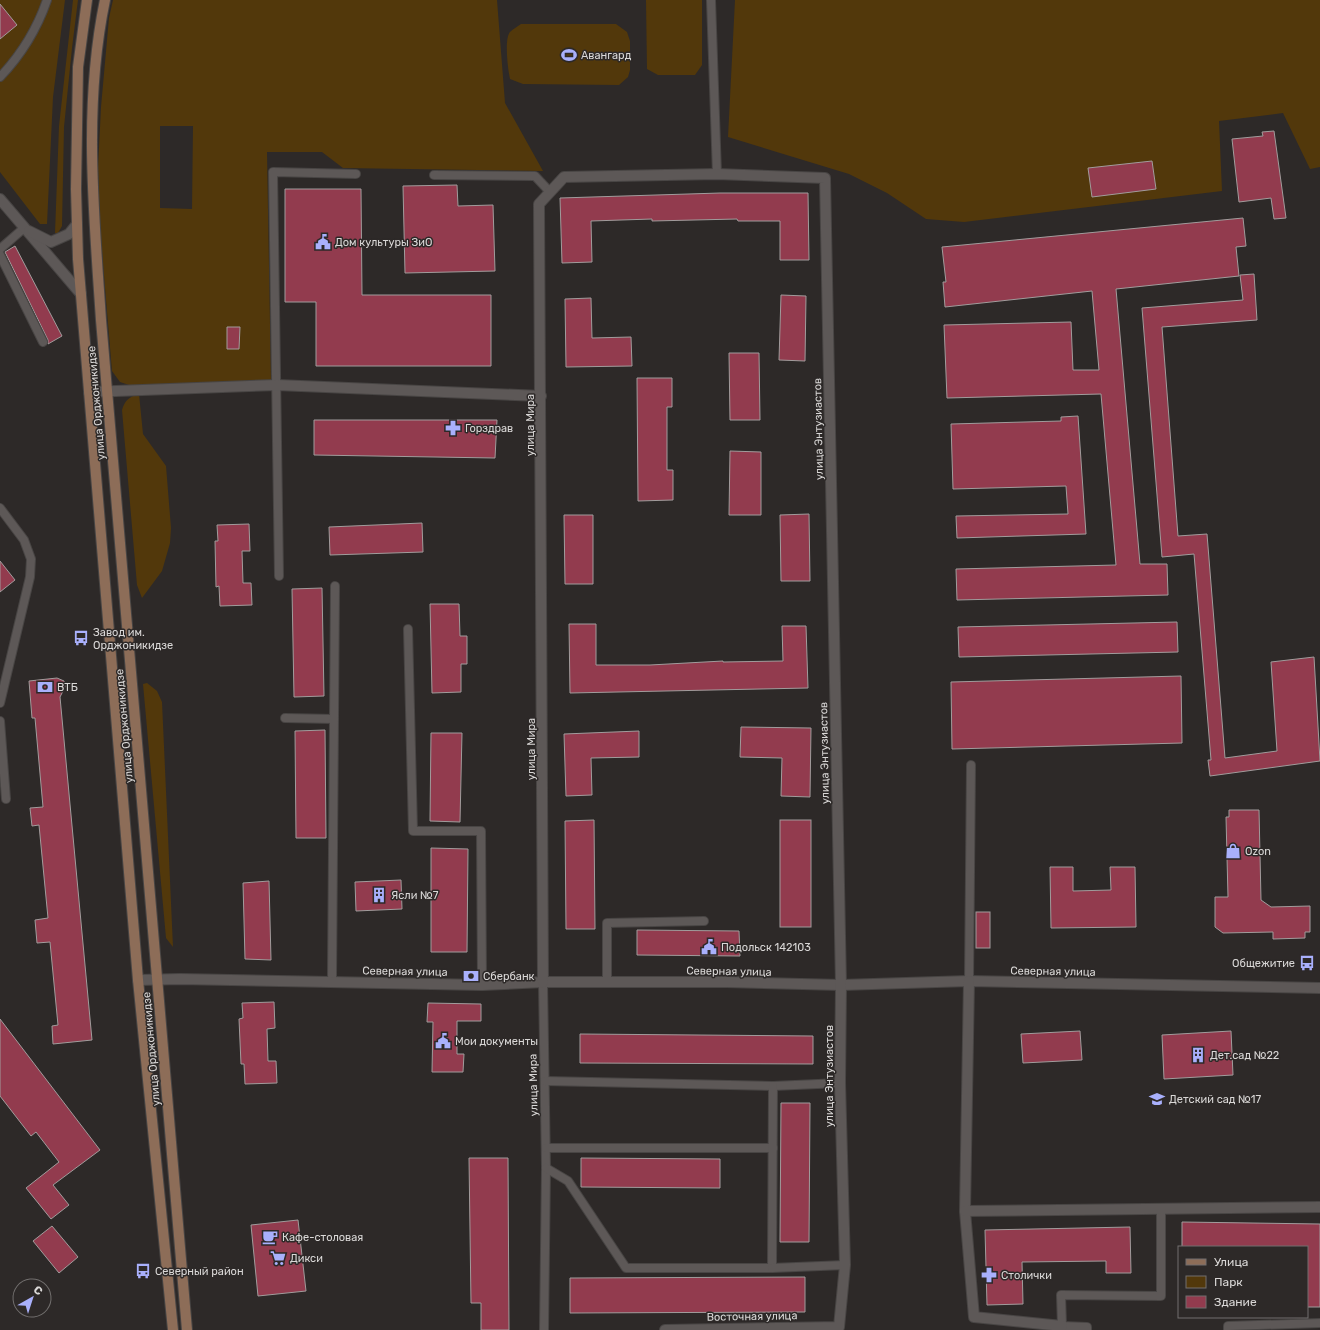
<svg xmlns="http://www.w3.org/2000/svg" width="1320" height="1330" viewBox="0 0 1320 1330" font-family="Rubik,sans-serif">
  <rect width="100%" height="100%" fill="#2d2928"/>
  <g fill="#52380b" fill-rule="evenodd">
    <path d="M0,0H65L53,97L47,224H40L0,172Z"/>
    <path d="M73,0H78L72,48L64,127L62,226L58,233H55L59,126Z"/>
    <path d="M113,0H497L505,103L543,171L343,168L322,152H267L271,382L132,386L120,382L112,371L100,227L98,168L101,107L109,18ZM160,126H193L192,209L160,208Z"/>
    <path d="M646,0H702V65L695,75H658L647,69Z"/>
    <path d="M735,0H1320V167L1310,169L1283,113L1219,121L1222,191L964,222L926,219L887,193L849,174L728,137Z"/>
    <path d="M521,24H616L627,32L630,41V70L628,77L619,85L523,84L510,79C508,70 504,39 510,32C513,29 518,26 521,24Z"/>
    <path d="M139,394L143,434L166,466L171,528L170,543L162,571L142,598L137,585L122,410C125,400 129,397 139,394Z"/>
    <path d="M147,683L157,691L162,702L173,947L166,938L143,684Z"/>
  </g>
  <g fill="#923b4e" stroke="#a19c9c">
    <path d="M0,4L17,25L0,39Z"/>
    <path d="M1274,131L1286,218L1274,219L1271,198L1239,202L1232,139L1263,136L1262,132Z"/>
    <path d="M1152,161L1156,189L1092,197L1088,168Z"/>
    <path d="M457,185L458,206L493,205L495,271L405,273L403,186Z"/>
    <path d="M285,189H361L362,295H491V366H316V302H285Z"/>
    <path d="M720,193H808L809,260H780V221H738L737,219L652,221V219L591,221L592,262L562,263L560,198Z"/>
    <path d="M1243,218L1246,246L1236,247L1239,276L1116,289L1140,564H1167L1168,595L957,600L956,569L1116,565L1101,394L947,398L944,325L1071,322L1073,370H1099L1092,291L945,307L943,282H946L942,247Z"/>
    <path d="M15,246L62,336L48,344V340L5,252Z"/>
    <path d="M1254,274L1257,320L1162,327L1178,536L1207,534L1225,758L1277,751L1271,662L1314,657L1320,761L1210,776L1208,760H1211L1194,554L1162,557L1142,308L1243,300L1240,275Z"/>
    <path d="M781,295L806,296L805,361L779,360Z"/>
    <path d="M591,298L592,338L631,337L632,366L566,367L565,299Z"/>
    <path d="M227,327H240L239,349H227Z"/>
    <path d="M729,353H759L760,420H730Z"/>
    <path d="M637,378H672V407H667V470H673V500L638,501Z"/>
    <path d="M1078,416L1086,534L957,538L956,516L1068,514L1066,486L953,489L951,424L1061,421V417Z"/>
    <path d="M314,420H497L495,458L314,455Z"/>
    <path d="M730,451L761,452V515H729Z"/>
    <path d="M809,514L810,581H781L780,515Z"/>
    <path d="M564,515H593V584H565Z"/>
    <path d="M422,523L423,552L330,555L329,527Z"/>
    <path d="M249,524L250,551H242L243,583H251L252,605L220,606L219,586L216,587L215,541H218L217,525Z"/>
    <path d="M0,561L15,580L0,592Z"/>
    <path d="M322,588L324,696L294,697L292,589Z"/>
    <path d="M430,604H459L460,636H467V664H461V692L432,693Z"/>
    <path d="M1177,622L1178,652L959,657L958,627Z"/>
    <path d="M569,624H596V665H650L723,661V662L783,661L782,626H806L808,688L570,693Z"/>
    <path d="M1181,676L1182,743L952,749L951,682Z"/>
    <path d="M57,678L64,681L66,685L60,697L92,1040L53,1044L52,1026L58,1025L50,942L37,943L35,920L48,918L39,825L32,826L30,808L43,807L35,718H32L29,681Z"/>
    <path d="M741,727L811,728L810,797L781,796L782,758L740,757Z"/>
    <path d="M325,730L326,838H296L295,731Z"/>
    <path d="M639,731V757L591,758L592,795L566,796L564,734Z"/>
    <path d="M431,733H462L460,822L430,821Z"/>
    <path d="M1229,810H1259L1261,900L1271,907L1310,906V932H1305V938L1273,939V932L1223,933L1215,927V897H1228L1226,817H1229Z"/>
    <path d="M594,820L595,929H566L565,821Z"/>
    <rect x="780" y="820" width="31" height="107"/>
    <path d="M431,848L468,849L467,952H431Z"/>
    <path d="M1050,867H1073V891L1111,890L1110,867H1135L1136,927L1051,928Z"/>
    <path d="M401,880L402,909L356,911L355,882Z"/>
    <path d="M269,881L271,960L245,959L243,883Z"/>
    <rect x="976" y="912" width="14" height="36"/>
    <path d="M637,930L739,931L740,956L637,955Z"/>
    <path d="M274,1002L275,1028L267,1029L268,1061H276L277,1083L245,1084L244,1064H241L239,1019L243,1018L242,1003Z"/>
    <path d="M428,1003L481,1004V1021H457V1054H464L463,1072H432L433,1022H427Z"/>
    <path d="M0,1019L100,1150L53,1185L69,1205L51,1219L26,1188L59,1162L36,1132L31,1136L0,1096Z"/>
    <path d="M1080,1031L1082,1060L1023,1063L1021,1034Z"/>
    <path d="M1231,1031L1233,1075L1164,1079L1162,1035Z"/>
    <path d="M580,1034L813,1036V1064L580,1063Z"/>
    <path d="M781,1103H810L809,1242H780Z"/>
    <path d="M469,1158H508L509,1330H481V1303H471Z"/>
    <path d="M581,1158L720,1159V1188L581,1187Z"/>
    <path d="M298,1220L306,1291L258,1296L251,1225Z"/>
    <path d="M1182,1222L1320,1224V1307H1307V1247H1182Z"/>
    <path d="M52,1226L78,1257L59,1273L33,1241Z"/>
    <path d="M1130,1227L1131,1273H1106V1261L1022,1262L1023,1304L987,1305L985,1230Z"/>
    <path d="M805,1277V1312L570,1313V1278Z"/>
  </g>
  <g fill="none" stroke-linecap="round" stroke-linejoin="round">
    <defs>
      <g id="service">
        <path d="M711,0L717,174"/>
        <path d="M0,77C21,55 37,29 47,0"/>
        <path d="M434,175L535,176L550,192"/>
        <path d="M0,249L24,228"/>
        <path d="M0,255L43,342"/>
        <path d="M0,508L24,540L31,559L30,577L0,703"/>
        <path d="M279,576L273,172L356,174"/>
        <path d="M408,629L413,831H481L482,985"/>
        <path d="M285,718L334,719"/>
        <path d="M0,721L6,799"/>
        <path d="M332,981L335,586"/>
        <path d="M969,981L971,765"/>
        <path d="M543,982L546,1168L544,1330"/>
        <path d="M607,982V923L704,921"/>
        <path d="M545,1081L773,1086L840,1083"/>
        <path d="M546,1148H773"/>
        <path d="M546,1168L568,1181L626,1268H772L773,1086"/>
        <path d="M772,1268L845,1265"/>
        <path d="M1087,1330V1327L1062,1326L1061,1295L1161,1296V1210"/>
        <path d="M1228,1330V1326L1320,1323"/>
      </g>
      <g id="minor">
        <path d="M89,392L277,385L541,396"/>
        <path d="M138,980L180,979L482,985L543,982H727L841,985L969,981L1320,988"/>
        <path d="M969,981L965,1211L974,1317L1062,1326"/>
        <path d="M543,982L539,204L564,177L717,174L825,178L841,985L840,1083L845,1265L839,1327L665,1330"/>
        <path d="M965,1211L1320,1207"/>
      </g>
      <g id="tertiary">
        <path d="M0,199L81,294"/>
        <path d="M29,231L51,242L69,234L77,224"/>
      </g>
      <g id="secondary">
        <path d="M87,0L78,67L76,189L78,259L138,980L173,1330"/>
        <path d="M105,0C83,105 94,214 101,320L187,1330"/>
      </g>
    </defs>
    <use href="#service" stroke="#484544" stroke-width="10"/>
    <use href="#minor" stroke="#484544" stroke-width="12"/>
    <use href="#tertiary" stroke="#484544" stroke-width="12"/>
    <use href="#secondary" stroke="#484544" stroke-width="12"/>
    <use href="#service" stroke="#5d5857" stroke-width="8"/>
    <use href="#minor" stroke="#5d5857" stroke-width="10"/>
    <use href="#tertiary" stroke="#5d5857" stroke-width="10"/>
    <use href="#secondary" stroke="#8d6d58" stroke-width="10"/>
  </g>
  <defs>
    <symbol id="stadium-bare" viewBox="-9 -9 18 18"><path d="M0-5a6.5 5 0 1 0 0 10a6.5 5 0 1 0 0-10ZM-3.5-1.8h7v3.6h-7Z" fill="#a9b0fc" stroke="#2d2928" stroke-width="2.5" paint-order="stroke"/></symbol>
    <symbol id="civic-bare" viewBox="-9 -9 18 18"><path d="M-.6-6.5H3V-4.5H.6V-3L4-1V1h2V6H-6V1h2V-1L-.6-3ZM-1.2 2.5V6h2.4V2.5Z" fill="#a9b0fc" stroke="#2d2928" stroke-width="2.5" paint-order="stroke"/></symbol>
    <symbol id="pharmacy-bare" viewBox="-9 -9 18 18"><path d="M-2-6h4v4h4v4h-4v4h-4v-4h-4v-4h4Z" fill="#a9b0fc" stroke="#2d2928" stroke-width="2.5" paint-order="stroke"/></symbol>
    <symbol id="bus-bare" viewBox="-9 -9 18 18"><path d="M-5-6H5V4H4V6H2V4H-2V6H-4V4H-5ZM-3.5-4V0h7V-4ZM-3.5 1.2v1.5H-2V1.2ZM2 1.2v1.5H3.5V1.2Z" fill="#a9b0fc" stroke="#2d2928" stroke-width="2.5" paint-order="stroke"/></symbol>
    <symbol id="bank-bare" viewBox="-9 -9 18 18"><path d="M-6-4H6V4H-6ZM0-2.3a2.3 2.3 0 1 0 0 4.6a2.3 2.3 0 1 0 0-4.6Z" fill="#a9b0fc" stroke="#2d2928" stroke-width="2.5" paint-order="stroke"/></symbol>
    <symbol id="shop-bare" viewBox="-9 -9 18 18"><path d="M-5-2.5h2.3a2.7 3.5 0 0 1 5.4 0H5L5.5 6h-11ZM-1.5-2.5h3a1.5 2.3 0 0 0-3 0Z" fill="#a9b0fc" stroke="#2d2928" stroke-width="2.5" paint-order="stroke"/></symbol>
    <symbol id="building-bare" viewBox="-9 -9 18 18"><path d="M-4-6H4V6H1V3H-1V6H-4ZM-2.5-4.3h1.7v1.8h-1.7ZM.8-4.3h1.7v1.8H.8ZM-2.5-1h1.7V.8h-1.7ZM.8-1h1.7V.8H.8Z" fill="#a9b0fc" stroke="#2d2928" stroke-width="2.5" paint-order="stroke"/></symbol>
    <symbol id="school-bare" viewBox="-9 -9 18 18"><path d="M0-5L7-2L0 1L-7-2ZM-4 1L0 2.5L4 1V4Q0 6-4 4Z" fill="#a9b0fc" stroke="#2d2928" stroke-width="2.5" paint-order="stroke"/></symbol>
    <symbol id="cafe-bare" viewBox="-9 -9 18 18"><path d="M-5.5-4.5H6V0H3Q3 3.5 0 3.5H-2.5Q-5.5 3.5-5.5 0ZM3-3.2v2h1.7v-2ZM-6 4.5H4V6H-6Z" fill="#a9b0fc" stroke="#2d2928" stroke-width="2.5" paint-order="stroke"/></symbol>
    <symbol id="supermarket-bare" viewBox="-9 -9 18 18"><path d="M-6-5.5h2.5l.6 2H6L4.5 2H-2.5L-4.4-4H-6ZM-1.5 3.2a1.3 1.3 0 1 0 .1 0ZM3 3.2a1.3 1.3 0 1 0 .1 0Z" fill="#a9b0fc" stroke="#2d2928" stroke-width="2.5" paint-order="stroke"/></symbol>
  </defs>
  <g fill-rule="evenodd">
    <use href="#stadium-bare" x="558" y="44" width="22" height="22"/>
    <use href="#civic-bare" x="312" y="231" width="22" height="22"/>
    <use href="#pharmacy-bare" x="442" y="417" width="22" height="22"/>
    <use href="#bus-bare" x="70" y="627" width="22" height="22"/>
    <use href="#bank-bare" x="34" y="676" width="22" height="22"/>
    <use href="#shop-bare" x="1222" y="840" width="22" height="22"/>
    <use href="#building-bare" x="368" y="884" width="22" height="22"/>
    <use href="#civic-bare" x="698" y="936" width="22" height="22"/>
    <use href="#bus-bare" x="1296" y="952" width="22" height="22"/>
    <use href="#bank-bare" x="460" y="965" width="22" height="22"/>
    <use href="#civic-bare" x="432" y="1030" width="22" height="22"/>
    <use href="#building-bare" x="1187" y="1044" width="22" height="22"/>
    <use href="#school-bare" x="1146" y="1088" width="22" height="22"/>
    <use href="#cafe-bare" x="259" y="1226" width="22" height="22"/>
    <use href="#supermarket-bare" x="267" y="1247" width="22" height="22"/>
    <use href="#bus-bare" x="132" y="1260" width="22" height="22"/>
    <use href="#pharmacy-bare" x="978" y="1264" width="22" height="22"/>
  </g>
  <g text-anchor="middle" stroke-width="3" stroke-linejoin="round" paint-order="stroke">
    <g font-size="11" fill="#dad8d7" stroke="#2d2928" text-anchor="start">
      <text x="581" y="59">Авангард</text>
      <text x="335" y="246">Дом культуры ЗиО</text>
      <text x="465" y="432">Горздрав</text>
      <text x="93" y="636">Завод им.<tspan x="93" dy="13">Орджоникидзе</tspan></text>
      <text x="57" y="691">ВТБ</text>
      <text x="1245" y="855">Ozon</text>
      <text x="391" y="899">Ясли №7</text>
      <text x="721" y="951">Подольск 142103</text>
      <text x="1295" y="967" text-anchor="end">Общежитие</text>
      <text x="483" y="980">Сбербанк</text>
      <text x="455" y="1045">Мои документы</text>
      <text x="1210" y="1059">Дет.сад №22</text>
      <text x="1169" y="1103">Детский сад №17</text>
      <text x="282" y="1241">Кафе-столовая</text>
      <text x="290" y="1262">Дикси</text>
      <text x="155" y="1275">Северный район</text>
      <text x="1001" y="1279">Столички</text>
    </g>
    <g font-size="11" fill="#dad8d7" stroke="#2d2928">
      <text transform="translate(96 403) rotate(-95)" y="4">улица Орджоникидзе</text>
      <text transform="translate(530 425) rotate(-90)" y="4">улица Мира</text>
      <text transform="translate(818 429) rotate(-91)" y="4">улица Энтузиастов</text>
      <text transform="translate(124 726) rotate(-95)" y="4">улица Орджоникидзе</text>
      <text transform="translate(531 749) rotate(-90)" y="4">улица Мира</text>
      <text transform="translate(824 753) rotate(-91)" y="4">улица Энтузиастов</text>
      <text transform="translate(405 971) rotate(1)" y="4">Северная улица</text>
      <text transform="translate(729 971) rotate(1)" y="4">Северная улица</text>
      <text transform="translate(1053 971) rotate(1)" y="4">Северная улица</text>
      <text transform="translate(151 1049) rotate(-95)" y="4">улица Орджоникидзе</text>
      <text transform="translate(829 1076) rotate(-90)" y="4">улица Энтузиастов</text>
      <text transform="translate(533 1085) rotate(-91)" y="4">улица Мира</text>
      <text transform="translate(752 1316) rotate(-1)" y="4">Восточная улица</text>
    </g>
  </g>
  <rect x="1178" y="1246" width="130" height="72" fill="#2d2928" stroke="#726f6e"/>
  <rect x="1186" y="1259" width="20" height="6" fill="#8d6d58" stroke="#726f6e"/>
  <text x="1214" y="1266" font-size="12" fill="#dad8d7">Улица</text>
  <rect x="1186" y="1276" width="20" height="12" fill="#52380b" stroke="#726f6e"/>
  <text x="1214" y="1286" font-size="12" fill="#dad8d7">Парк</text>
  <rect x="1186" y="1296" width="20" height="12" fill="#923b4e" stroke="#726f6e"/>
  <text x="1214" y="1306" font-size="12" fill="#dad8d7">Здание</text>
  <g transform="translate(32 1298) rotate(39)"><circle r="19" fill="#2d2928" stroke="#726f6e"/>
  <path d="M0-3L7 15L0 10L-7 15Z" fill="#a9b0fc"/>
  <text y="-6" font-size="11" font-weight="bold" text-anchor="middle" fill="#dad8d7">С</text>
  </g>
</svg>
